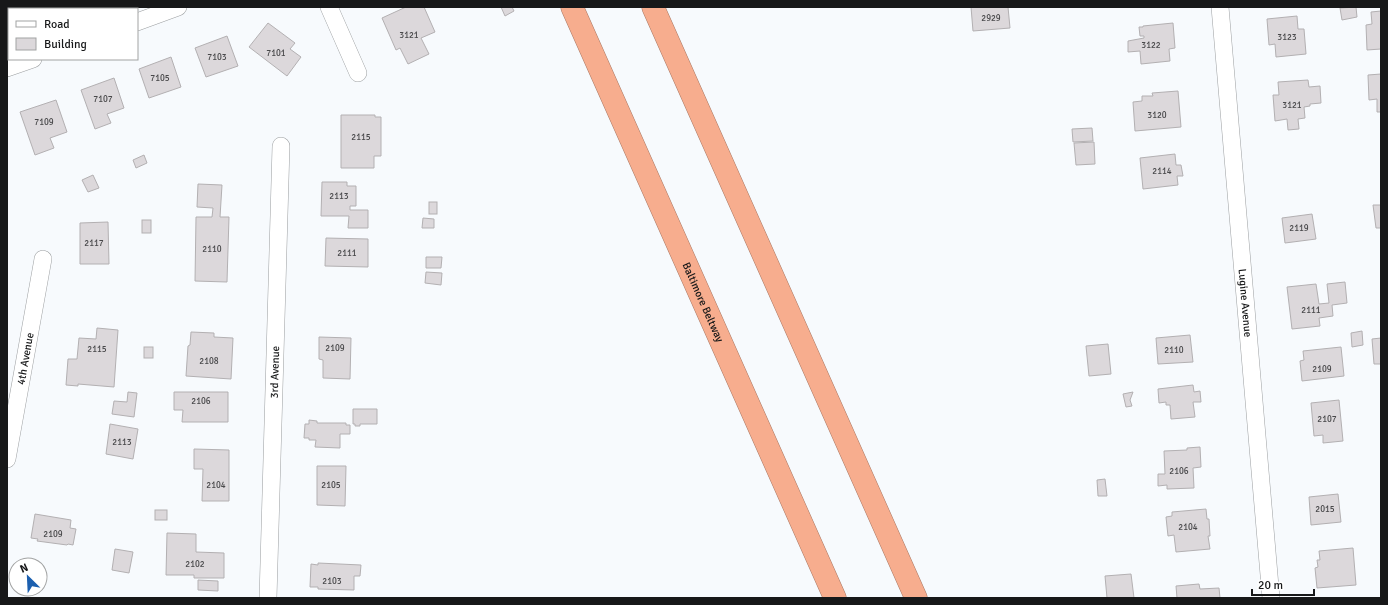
<svg xmlns="http://www.w3.org/2000/svg" width="1388" height="605" viewBox="0 0 1388 605" font-family="Signika,sans-serif">
  <rect width="100%" height="100%" fill="#f7fafd"/>
  <g fill="#dcd8db" stroke="#b3b0b2">
    <path d="M406,7H424L435,32L421,38L429,54L408,64L400,48L396,50L382,18Z"/>
    <path d="M501,7H512L514,11L505,16Z"/>
    <path d="M971,7H1008L1010,28L973,31Z"/>
    <path d="M1356,7L1357,17L1342,20L1340,8Z"/>
    <path d="M1381,11V49L1367,50L1366,25L1372,24L1371,12Z"/>
    <path d="M1297,16L1298,29H1304L1306,54L1276,57L1275,44L1269,45L1267,19Z"/>
    <path d="M268,23L295,43L290,49L301,57L287,76L249,47Z"/>
    <path d="M1173,23L1175,48L1169,49L1170,61L1141,64L1140,51L1128,52V41L1144,38V36H1140L1139,27H1143V26Z"/>
    <path d="M227,36L238,66L206,77L195,48Z"/>
    <path d="M171,57L181,87L149,98L139,69Z"/>
    <path d="M1381,74V112H1377V99L1369,100L1368,75Z"/>
    <path d="M114,78L124,108L107,114L111,123L95,129L81,90Z"/>
    <path d="M1308,80L1309,87L1320,86L1321,103L1310,104V106L1304,107L1305,118L1298,119L1299,129L1288,130L1287,119L1275,121L1273,95H1279L1278,82Z"/>
    <path d="M1178,91L1181,127L1135,131L1133,102L1142,101V96H1153L1152,93Z"/>
    <path d="M56,100L67,132L50,138L54,148L35,155L20,112Z"/>
    <path d="M341,115H375V117H381V156H374V168H341Z"/>
    <path d="M1092,128L1093,141L1073,142L1072,129Z"/>
    <path d="M1094,142L1095,164L1076,165L1074,143Z"/>
    <path d="M1175,154L1176,165H1181L1183,176H1177L1178,185L1143,189L1140,158Z"/>
    <path d="M144,155L147,163L136,168L133,160Z"/>
    <path d="M93,175L99,188L88,192L82,180Z"/>
    <path d="M322,182H347V186H356V206H350V210H368V228H348L349,216H321Z"/>
    <path d="M198,184L222,185L220,217H229L227,282L195,281L196,217H212L213,208L197,207Z"/>
    <rect x="429" y="202" width="8" height="12"/>
    <path d="M1373,205H1381V228H1376Z"/>
    <path d="M1312,214L1316,239L1285,243L1282,218Z"/>
    <path d="M423,218L434,219V228H422Z"/>
    <rect x="142" y="220" width="9" height="13"/>
    <path d="M108,222L109,264H80V223Z"/>
    <path d="M326,238L368,239V267L325,266Z"/>
    <path d="M426,257H442L441,268H426Z"/>
    <path d="M426,272L442,273L441,285L425,283Z"/>
    <path d="M1345,282L1347,303L1332,305L1333,316L1319,318L1320,326L1292,329L1287,287L1316,284L1319,304L1329,303L1327,284Z"/>
    <path d="M97,328L118,330L114,387L78,384V386L66,385L68,359H77L79,338L96,339Z"/>
    <path d="M1362,331L1363,345L1352,347L1351,333Z"/>
    <path d="M191,332L214,333V337L233,338L231,379L186,376L188,346L190,345Z"/>
    <path d="M1190,335L1193,362L1158,364L1156,338Z"/>
    <path d="M319,337L351,338L350,379L323,378V360L319,359Z"/>
    <path d="M1381,338V364H1374L1372,339Z"/>
    <path d="M1108,344L1111,374L1089,376L1086,346Z"/>
    <rect x="144" y="347" width="9" height="11"/>
    <path d="M1341,347L1344,376L1302,381L1300,361L1304,360L1303,351Z"/>
    <path d="M1193,385L1194,392L1200,391L1201,402H1193L1195,417L1171,419L1170,405H1166V402L1159,403L1158,389Z"/>
    <path d="M128,392L137,393L134,417L112,414L114,401L127,402Z"/>
    <path d="M174,392H228V422H182L183,410H174Z"/>
    <path d="M1133,392L1130,400L1132,406L1126,407L1123,394Z"/>
    <path d="M1339,400L1343,441L1323,443V435L1314,436L1311,403Z"/>
    <path d="M353,409H377V424H360V426H355V424H353Z"/>
    <path d="M309,420L317,421V423H346V425H350V434H340V448L315,447L316,440H309V438H304L305,424H309Z"/>
    <path d="M110,424L138,429L133,459L106,454Z"/>
    <path d="M1200,447L1201,467L1193,468L1194,488L1167,489V485L1158,486V474H1165L1164,451L1187,450V448Z"/>
    <path d="M194,449L229,450V501H202L203,469H194Z"/>
    <path d="M317,466H346L345,506L317,505Z"/>
    <path d="M1105,479L1107,496H1098L1097,480Z"/>
    <path d="M1338,494L1341,522L1311,525L1309,497Z"/>
    <path d="M1206,509L1207,519H1209L1210,536H1208L1210,549L1176,552L1174,535L1168,536L1166,517L1172,516V512Z"/>
    <rect x="155" y="510" width="12" height="10"/>
    <path d="M35,514L71,520L70,528L76,529L73,545L68,544L67,545L37,541L38,539L31,538Z"/>
    <path d="M167,533L196,534V552L224,553V578H194V575H166Z"/>
    <path d="M1353,548L1356,585L1317,588L1315,568L1318,567L1317,560H1320L1319,551Z"/>
    <path d="M115,549L133,552L129,573L112,570Z"/>
    <path d="M318,563L361,565L360,576H354V590L318,589V587H310L311,564L318,565Z"/>
    <path d="M1131,574L1134,598H1107L1105,576Z"/>
    <path d="M198,580L218,581V591L198,590Z"/>
    <path d="M1199,584L1200,589L1219,588L1220,598H1177L1176,586Z"/>
  </g>
  <g fill="none" stroke-linecap="round" stroke-linejoin="round">
    <defs>
      <g id="street">
        <path d="M329,7L358,73"/>
        <path id="s1" d="M1220,7L1271,598"/>
        <path d="M137,22L178,7"/>
        <path d="M7,68L33,59"/>
        <path id="s2" d="M7,459L43,259"/>
        <path id="s3" d="M268,598L281,146"/>
      </g>
      <g id="highway">
        <path id="s4" d="M572,7L835,598"/>
        <path d="M653,7L916,598"/>
      </g>
    </defs>
    <use href="#street" stroke="#9c9fa1" stroke-width="18"/>
    <use href="#highway" stroke="#a97965" stroke-width="23"/>
    <use href="#street" stroke="#fff" stroke-width="17"/>
    <use href="#highway" stroke="#f7ad8e" stroke-width="22"/>
  </g>
  <g text-anchor="middle" stroke-width="3" stroke-linejoin="round" paint-order="stroke">
    <g font-size="9" fill="#48484a">
      <text x="991" y="21">2929</text>
      <text x="409" y="38">3121</text>
      <text x="1287" y="40">3123</text>
      <text x="1151" y="48">3122</text>
      <text x="276" y="56">7101</text>
      <text x="217" y="60">7103</text>
      <text x="160" y="81">7105</text>
      <text x="103" y="102">7107</text>
      <text x="1292" y="108">3121</text>
      <text x="1157" y="118">3120</text>
      <text x="44" y="125">7109</text>
      <text x="361" y="140">2115</text>
      <text x="1162" y="174">2114</text>
      <text x="339" y="199">2113</text>
      <text x="1299" y="231">2119</text>
      <text x="94" y="246">2117</text>
      <text x="212" y="252">2110</text>
      <text x="347" y="256">2111</text>
      <text x="1311" y="313">2111</text>
      <text x="335" y="351">2109</text>
      <text x="97" y="352">2115</text>
      <text x="1174" y="353">2110</text>
      <text x="209" y="364">2108</text>
      <text x="1322" y="372">2109</text>
      <text x="201" y="404">2106</text>
      <text x="1327" y="422">2107</text>
      <text x="122" y="445">2113</text>
      <text x="1179" y="474">2106</text>
      <text x="216" y="488">2104</text>
      <text x="331" y="488">2105</text>
      <text x="1325" y="512">2015</text>
      <text x="1188" y="530">2104</text>
      <text x="53" y="537">2109</text>
      <text x="195" y="567">2102</text>
      <text x="332" y="584">2103</text>
    </g>
    <g font-size="11" fill="#171819" stroke="#fff">
      <text dy="4" stroke="none"><textPath href="#s4" startOffset="323">Baltimore Beltway</textPath></text>
      <text dy="4" stroke="none"><textPath href="#s1" startOffset="297">Lugine Avenue</textPath></text>
      <text dy="4" stroke="none"><textPath href="#s2" startOffset="102">4th Avenue</textPath></text>
      <text dy="4" stroke="none"><textPath href="#s3" startOffset="226">3rd Avenue</textPath></text>
    </g>
  </g>
  <rect width="1388" height="605" fill="none" stroke="#171819" stroke-width="16"/>
  <rect x="8" y="8" width="130" height="52" fill="#ffffff" stroke="#a2a3a3"/>
  <rect x="16" y="21" width="20" height="6" fill="#ffffff" stroke="#a2a3a3"/>
  <text x="44" y="28" font-size="12" fill="#171819">Road</text>
  <rect x="16" y="38" width="20" height="12" fill="#dcd8db" stroke="#a2a3a3"/>
  <text x="44" y="48" font-size="12" fill="#171819">Building</text>
  <g transform="translate(28 577) rotate(336)"><circle r="19" fill="#ffffff" stroke="#a2a3a3"/>
  <path d="M0-3L7 15L0 10L-7 15Z" fill="#1b5faf"/>
  <text y="-6" font-size="11" font-weight="bold" text-anchor="middle" fill="#171819">N</text>
  </g>
  <path d="M1252 589v6h62v-6" fill="none" stroke="#171819" stroke-width="2"/>
  <text x="1258" y="589" font-size="12" fill="#171819" stroke="#ffffff" stroke-width="3" paint-order="stroke">20 m</text>
</svg>
